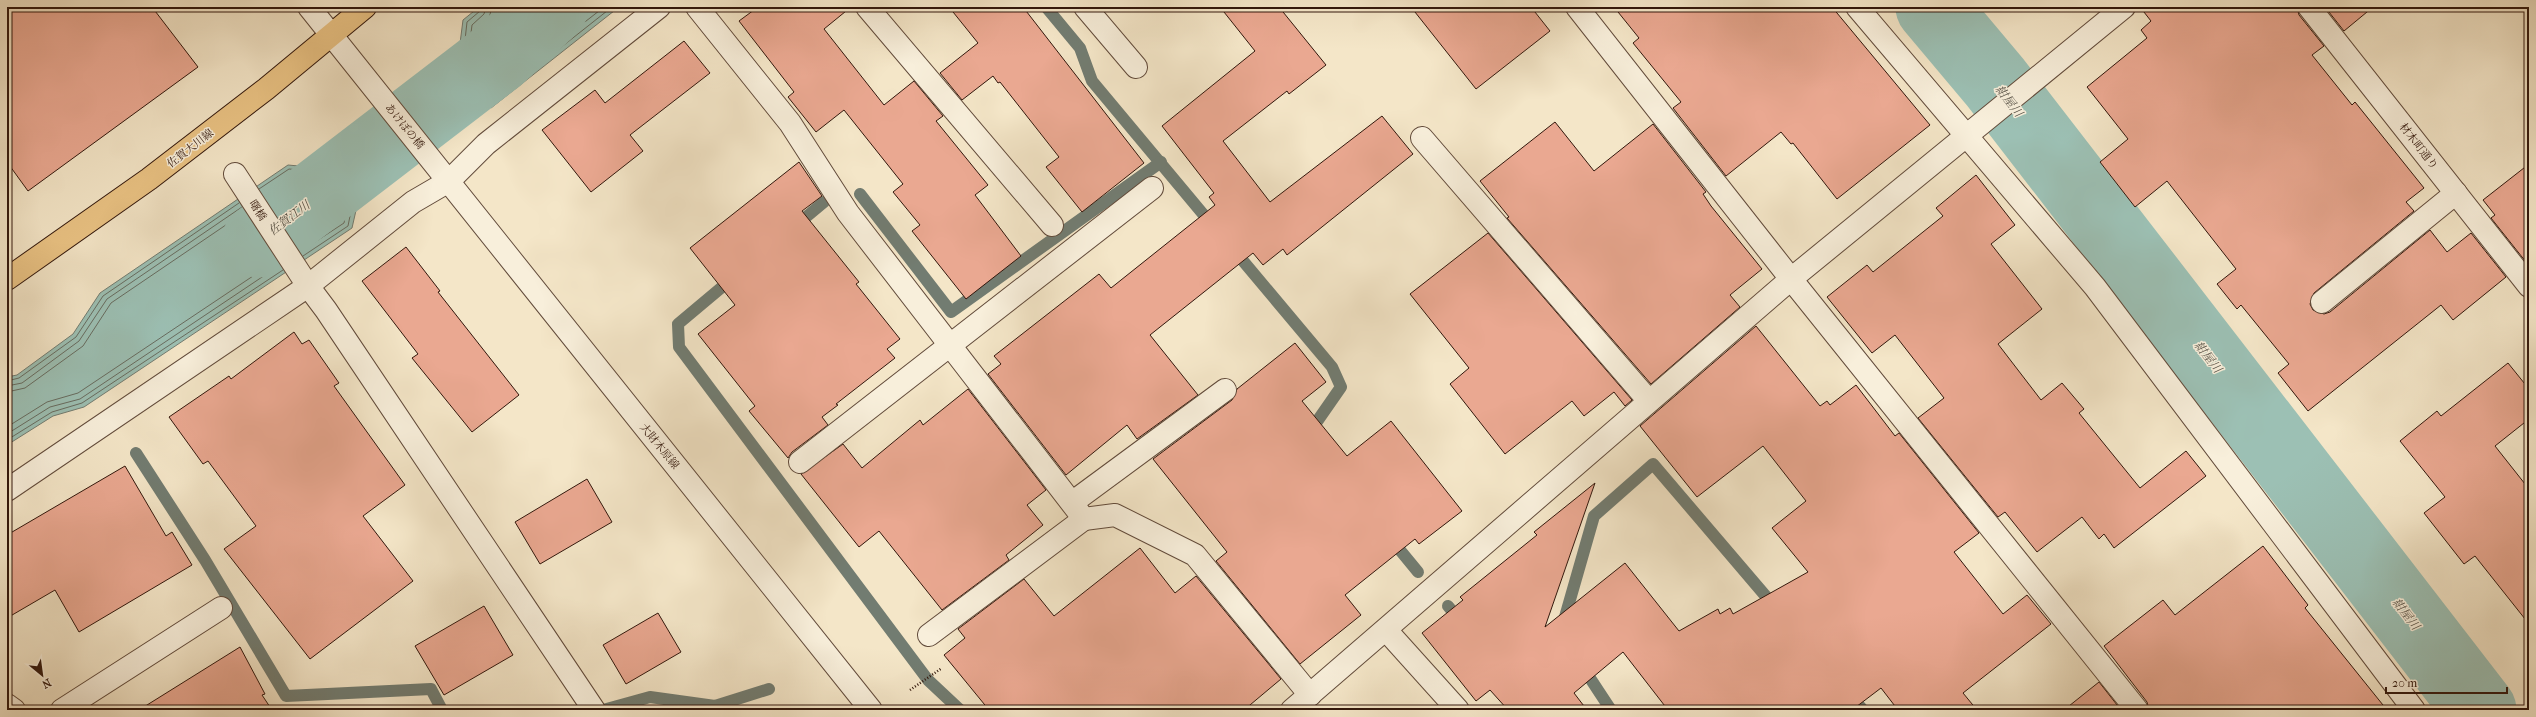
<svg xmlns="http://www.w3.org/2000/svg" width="2536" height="717" viewBox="0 0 2536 717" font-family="'IM FELL French Canon','Noto Serif JP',serif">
  <rect width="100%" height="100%" fill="#f4e6c8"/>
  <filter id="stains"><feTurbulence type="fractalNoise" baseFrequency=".005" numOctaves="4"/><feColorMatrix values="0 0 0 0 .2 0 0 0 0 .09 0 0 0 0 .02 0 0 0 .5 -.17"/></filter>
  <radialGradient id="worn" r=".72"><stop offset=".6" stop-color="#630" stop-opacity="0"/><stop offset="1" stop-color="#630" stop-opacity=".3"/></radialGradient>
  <g fill="#9cc0b4" stroke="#727c71">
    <path d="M479,7H619L491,108L458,59L463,20Z"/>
    <path d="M288,165L331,169L357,206L352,228L84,407L53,416L7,445V377L17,375L73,334L100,293Z"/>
  </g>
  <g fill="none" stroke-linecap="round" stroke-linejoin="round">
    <g stroke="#676c60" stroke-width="1">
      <path d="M481,7L480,11L467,22L463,58L492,102L612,7"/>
      <path d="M486,7L484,14L472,25L468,57L493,94L604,7"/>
      <path d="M492,7L489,18L477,28L474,55L495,86L594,7"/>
      <path d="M259,189L289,169L328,173L352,206L348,226L303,256"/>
      <path d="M262,193L291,174L326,177L347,207L344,223L300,252"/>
      <path d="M265,198L292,180L322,183L340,208L338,220L297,247"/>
      <path d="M7,381L19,378L76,337L103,296L239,203"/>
      <path d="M7,386L22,383L79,341L107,299L242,207"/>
      <path d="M7,392L25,388L83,346L111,303L245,212"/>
      <path d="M7,427L47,402L78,393L277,260"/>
      <path d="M7,434L50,407L80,399L280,265"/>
      <path d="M7,440L52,412L82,403L283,270"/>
    </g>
    <g stroke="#727c71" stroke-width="12">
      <path d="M1046,7L1080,48L1092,81L1213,226"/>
      <path d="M860,194L951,312L1161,162"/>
      <path d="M794,227L824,202"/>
      <path d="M1233,249L1332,367L1341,387L1309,433"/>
      <path d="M734,277L678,324L679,347L928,680L960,710"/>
      <path d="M136,453L205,560L286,696L431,689L442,710"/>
      <path d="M1390,538L1418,572"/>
      <path d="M1448,606L1462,623"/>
      <path d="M1563,624L1594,516L1653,464L1775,607"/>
      <path d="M1582,666L1611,710"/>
      <path d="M1848,693L1863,710"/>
      <path d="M603,710L650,697L715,706L769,689"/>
    </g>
    <g stroke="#9cc0b4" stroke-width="73">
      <path d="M1932,7L1995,82L2480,710"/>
      <path d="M258,241L498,57L552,7"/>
    </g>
  </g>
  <g fill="#eaa891" stroke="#32170c">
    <path d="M7,7H152L198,67L28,191L7,162Z"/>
    <path d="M758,7H851L824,29L884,105L914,81L943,116L936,121L988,185L975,195L1021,256L966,299L912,231L920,225L893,192L903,184L844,110L816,132L788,97L794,92L739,21Z"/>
    <path d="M949,7H1023L1144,163L1082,212L1046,167L1059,157L1000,82L998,83L993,76L962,100L940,73L978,43Z"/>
    <path d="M1220,7H1279L1326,65L1289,94L1287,91L1223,141L1270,202L1382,116L1413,154L1287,255L1283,249L1263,265L1253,253L1150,335L1198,395L1137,439L1127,425L1066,475L988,374L1001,364L994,356L1099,274L1111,288L1215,205L1209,197L1214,193L1162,126L1255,51Z"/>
    <path d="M1411,7H1531L1550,31L1476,89Z"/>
    <path d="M1614,7H1832L1930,125L1837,199L1793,143L1791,144L1781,132L1726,176L1673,108L1681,102L1633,43L1639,38Z"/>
    <path d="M2140,7H2297L2299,15L2324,46L2312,55L2352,105L2355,102L2424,188L2406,202L2414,211L2314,293L2310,304L2313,310L2324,314L2330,312L2430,230L2447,252L2471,233L2506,277L2453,320L2441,305L2308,411L2278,373L2289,364L2241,305L2237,309L2217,284L2236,269L2167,181L2135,207L2100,162L2128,139L2087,87L2147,38L2141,30L2151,21Z"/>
    <path d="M2325,7H2373L2344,31Z"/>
    <path d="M684,41L710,73L630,135L643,151L591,192L542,130L595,90L605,103Z"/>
    <path d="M1555,122L1594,171L1653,124L1706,192L1703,194L1711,206L1762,269L1730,295L1740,307L1651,384L1507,218L1509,217L1480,181Z"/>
    <path d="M799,162L822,196L802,211L859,282L856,284L900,339L887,349L895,358L836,404L838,405L822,417L828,425L792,452L788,458L749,411L755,406L698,334L735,305L690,248Z"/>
    <path d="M2529,164V259L2526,262L2491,218L2495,215L2483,200Z"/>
    <path d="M1976,175L2015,225L1991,244L2042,309L1998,344L2041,400L2062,383L2084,409L2079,413L2140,488L2186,451L2206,476L2114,548L2104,534L2099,539L2082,517L2037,552L2005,512L1998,517L1918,418L1944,398L1895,335L1872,353L1827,297L1867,265L1873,272L1943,216L1936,208Z"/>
    <path d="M1488,233L1632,400L1625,406L1614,392L1584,416L1572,401L1505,454L1450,384L1469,368L1410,294Z"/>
    <path d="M406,247L440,291L438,292L519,395L472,432L412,358L418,354L362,281Z"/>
    <path d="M1756,326L1820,406L1827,401L1830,405L1856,385L1895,436L1899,433L1979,533L1954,552L2003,614L2027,595L2051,624L1963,693L1977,710H1898L1881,688L1852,710H1668L1623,652L1574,693L1587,710H1508L1490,690L1476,701L1422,633L1463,600L1460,597L1537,535L1534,532L1595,483L1545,627L1625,563L1679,631L1718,609L1720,614L1730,608L1733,614L1808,572L1772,528L1806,501L1763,446L1697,497L1640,426Z"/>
    <path d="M294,332L302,344L309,340L339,383L334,386L405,485L363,516L413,581L310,659L224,549L256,526L208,461L203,464L169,417L229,376L231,379Z"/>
    <path d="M1295,343L1326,382L1302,401L1347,456L1391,421L1462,511L1419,544L1415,539L1345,595L1361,615L1300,664L1216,561L1227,552L1153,459L1232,400L1237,389Z"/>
    <path d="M2508,363L2529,389V419L2495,446L2529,489V624L2475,556L2464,564L2424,513L2445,497L2400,441L2437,411L2441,416Z"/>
    <path d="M968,389L1046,490L1027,505L1043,525L1006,555L1009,560L942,610L879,531L859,547L801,474L843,444L862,468L920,420L923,425Z"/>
    <path d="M125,466L166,536L172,532L192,565L79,632L55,590L7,618V535Z"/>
    <path d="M587,479L612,522L540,564L515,522Z"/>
    <path d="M2263,546L2308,605L2305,608L2387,710H2149L2147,702L2104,646L2163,600L2175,615Z"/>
    <path d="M1140,548L1175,593L1196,576L1281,679L1244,710H989L944,655L965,638L958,629L1024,579L1054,616Z"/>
    <path d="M484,606L513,655L444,695L415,646Z"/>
    <path d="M658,613L681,652L626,684L603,645Z"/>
    <path d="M240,647L265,694L262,695L272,710H139Z"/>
    <path d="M2099,682L2121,710H2064Z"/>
  </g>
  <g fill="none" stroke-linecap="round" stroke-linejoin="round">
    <defs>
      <g id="minor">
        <path d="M697,7L790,123L848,213L1084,519L1115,515L1195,555L1310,695"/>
        <path d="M867,7L1052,225"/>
        <path d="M1085,7L1136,67"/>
        <path d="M1577,7L1791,279L2137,710"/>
        <path d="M1857,7L2095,287L2414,710"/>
        <path d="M2309,7L2529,286"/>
        <path d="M1422,138L1649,401"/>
        <path d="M235,174L308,286L326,310L594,710"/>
        <path d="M2322,302L2456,193"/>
        <path d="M800,462L1152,188"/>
        <path d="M7,490L308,286L413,202L449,181L486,144L659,7"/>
        <path d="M1073,502L1225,390"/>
        <path d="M1386,630L1458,710"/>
        <path d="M929,635L1084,519"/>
        <path d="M7,705L14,710"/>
        <path d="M62,710L221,608"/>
        <path d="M1292,710L1791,279L2124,7"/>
      </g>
      <path id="tertiary" d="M309,7L871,710"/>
      <path id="primary" d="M7,279L149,179L266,89L365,7"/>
    </defs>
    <use href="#minor" stroke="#624b3b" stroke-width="24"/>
    <use href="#tertiary" stroke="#624b3b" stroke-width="24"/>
    <use href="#primary" stroke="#32170c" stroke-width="24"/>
    <path stroke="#32170c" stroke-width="2.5" stroke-dasharray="1 2" stroke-linecap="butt" d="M910,690L942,668"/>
    <use href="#minor" stroke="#f8efdb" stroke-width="22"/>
    <use href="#tertiary" stroke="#f8efdb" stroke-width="22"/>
    <use href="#primary" stroke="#eac384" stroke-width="22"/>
  </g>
  <g text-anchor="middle" stroke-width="3" stroke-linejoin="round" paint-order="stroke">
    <g font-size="11" fill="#32170c" stroke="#f8efdb">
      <text transform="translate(405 126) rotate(51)" y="4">あけぼの橋</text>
      <text transform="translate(2419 146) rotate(52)" y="4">材木町通り</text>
      <text transform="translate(190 148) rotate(-38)" y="4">佐賀大川線</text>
      <text transform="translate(258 210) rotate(57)" y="4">曙橋</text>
      <text transform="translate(660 446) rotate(51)" y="4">大財木原線</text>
    </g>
    <g font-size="12" font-style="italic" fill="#575247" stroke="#f8efdb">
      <text transform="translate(2009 101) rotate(52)" y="4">紺屋川</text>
      <text transform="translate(289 218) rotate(-37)" y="4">佐賀江川</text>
      <text transform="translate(2208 357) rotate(52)" y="4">紺屋川</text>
      <text transform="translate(2406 614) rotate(52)" y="4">紺屋川</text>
    </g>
  </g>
  <rect width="2536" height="717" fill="none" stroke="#f4e6c8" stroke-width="24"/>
  <rect x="8" y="8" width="2520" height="701" fill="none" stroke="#32170c" stroke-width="2"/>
  <rect x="12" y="12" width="2512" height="693" fill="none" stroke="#32170c"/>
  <g transform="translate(42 675) rotate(151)" stroke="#f8efdb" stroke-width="3" paint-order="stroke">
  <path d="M0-3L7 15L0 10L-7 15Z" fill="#32170c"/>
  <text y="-6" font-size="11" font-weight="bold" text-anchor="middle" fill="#32170c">N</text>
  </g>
  <path d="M2386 687v6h121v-6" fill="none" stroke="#32170c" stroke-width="2"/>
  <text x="2392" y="687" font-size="12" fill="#32170c" stroke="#f8efdb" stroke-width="3" paint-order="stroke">20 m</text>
  <rect width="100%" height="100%" filter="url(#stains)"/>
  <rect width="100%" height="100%" fill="url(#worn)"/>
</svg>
